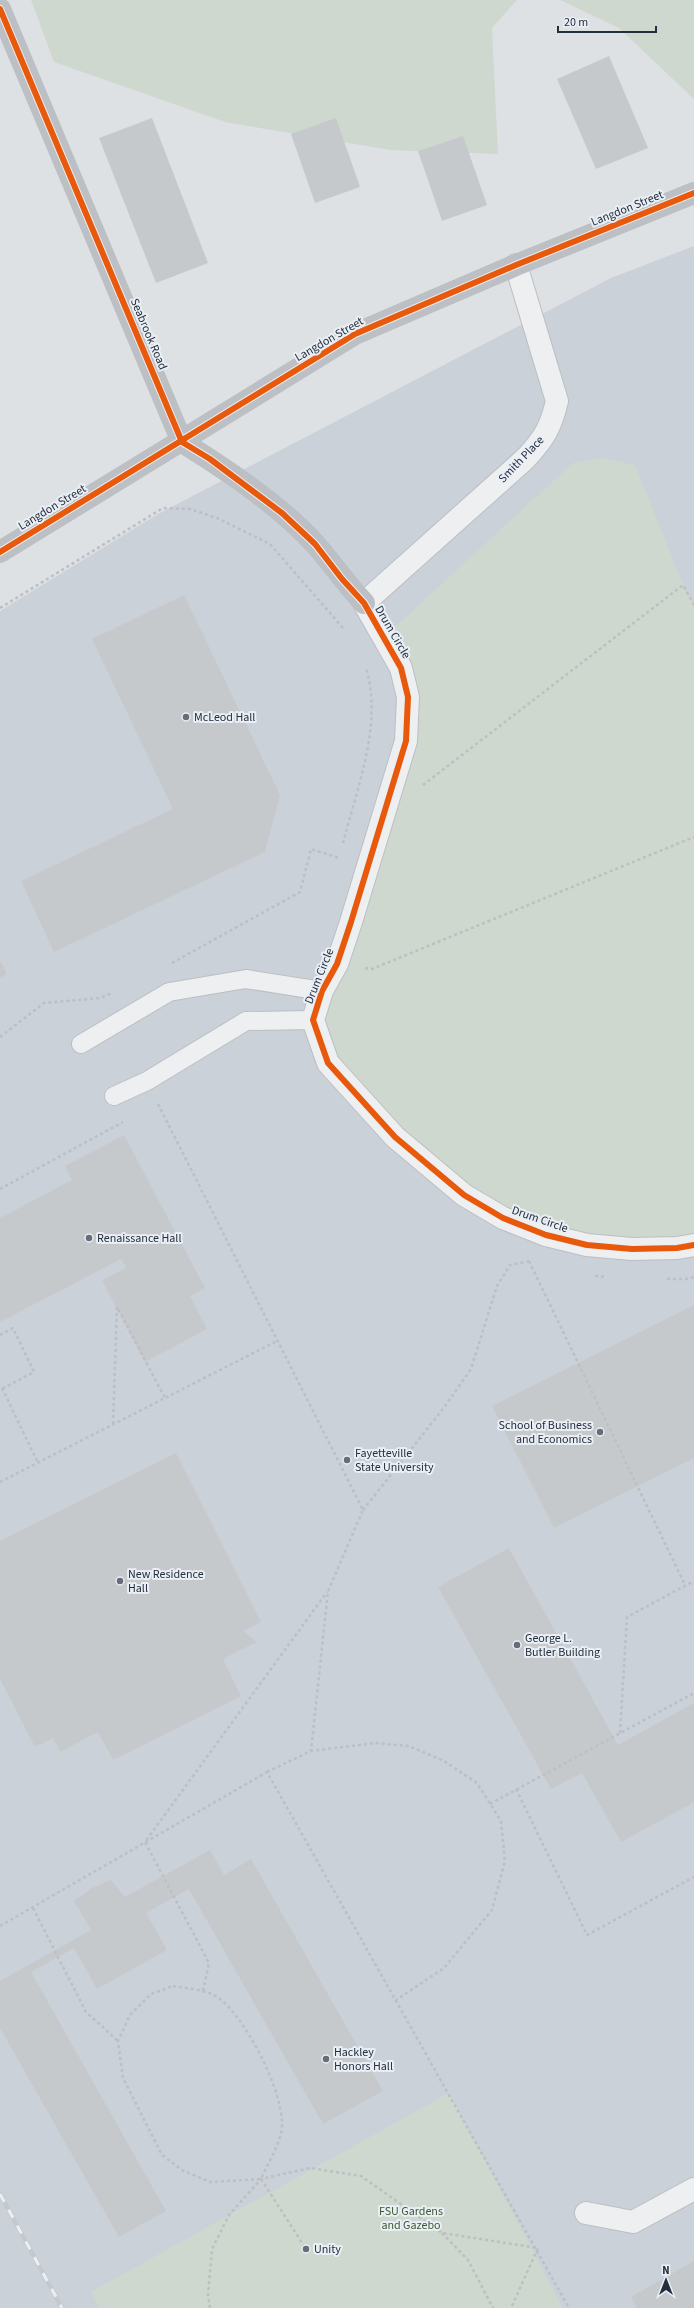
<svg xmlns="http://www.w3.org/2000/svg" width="694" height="2308" viewBox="0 0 694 2308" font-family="'Source Sans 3',sans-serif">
  <rect width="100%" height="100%" fill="#dee1e4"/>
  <path fill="#cbd1d8" d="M694,246V2308H0V611L158,514L611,278Z"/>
  <g fill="#cfd8ce">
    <path d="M31,0H517L492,28L498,154L390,150L225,122L54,62Z"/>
    <path d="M560,0H694V99L619,28Z"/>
    <path d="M602,458L635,465L683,585L694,606V1245L632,1249L503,1218L328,1063L313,1020L406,741L383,638L573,463Z"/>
    <path d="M449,2093L563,2308H100L91,2292Z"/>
  </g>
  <g fill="#c6c9cc">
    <path d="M609,56L648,148L596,169L557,79Z"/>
    <path d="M152,118L208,263L156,283L99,138Z"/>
    <path d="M336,118L360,187L315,203L291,134Z"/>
    <path d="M463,136L487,205L442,221L418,151Z"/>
    <path d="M184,595L280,795L265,852L54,952L21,881L173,809L92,639Z"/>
    <path d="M0,961L7,974L0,978Z"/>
    <path d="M124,1135L205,1288L190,1296L207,1329L145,1362L102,1280L126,1268L121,1259L0,1322V1218L72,1180L65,1166Z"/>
    <path d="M694,1305V1458L554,1528L492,1406Z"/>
    <path d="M176,1453L261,1622L243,1631L257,1642L223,1659L241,1696L113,1760L98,1732L60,1752L53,1738L35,1747L0,1679V1541Z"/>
    <path d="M509,1548L618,1745L694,1703V1802L621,1842L582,1773L551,1789L438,1587Z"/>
    <path d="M210,1850L224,1875L251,1859L383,2091L323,2124L189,1889L146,1913L167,1950L97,1989L74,1948L31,1972L166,2211L119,2237L0,2028V1981L91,1930L74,1901L92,1888L111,1880L125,1897Z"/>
    <path d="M694,2261V2308H637L631,2297Z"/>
  </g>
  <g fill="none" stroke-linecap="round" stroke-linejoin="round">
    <defs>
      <g id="lane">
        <path d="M81,1044L169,992L246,979L322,991"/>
        <path d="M114,1096L147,1081L246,1021L313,1020"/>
      </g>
      <g id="street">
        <path d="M516,265L557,401C551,427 544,439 525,459L364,603L401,668L408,697L406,741L351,922L337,964L322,991L313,1020L328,1063L395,1137L464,1195L503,1218L546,1235L587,1245L632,1249L677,1248L694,1245"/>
        <path d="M586,2213L633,2222L694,2189"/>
      </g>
    </defs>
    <use href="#lane" stroke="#bcbfc2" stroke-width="20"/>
    <use href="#street" stroke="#bcbfc2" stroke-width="24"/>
    <g stroke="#bcbfc3" stroke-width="2.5" stroke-dasharray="3 3" stroke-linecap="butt">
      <path d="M0,608L163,508L190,509L217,518L270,544L343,628"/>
      <path d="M423,785L683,585L694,605"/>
      <path d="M343,843C357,788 383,724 366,668"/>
      <path d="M172,963L300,892L311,849L339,858"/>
      <path d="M365,968L372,969L694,837"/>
      <path d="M0,1037L44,1003L100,998L112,993"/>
      <path d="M158,1104L363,1510L328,1591L311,1751"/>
      <path d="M0,1189L123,1122"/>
      <path d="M529,1261L685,1585"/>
      <path d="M595,1276L606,1277"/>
      <path d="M667,1279H686L694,1277"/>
      <path d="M0,1335L13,1328L34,1372L0,1390"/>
      <path d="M2,1388L38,1463"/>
      <path d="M113,1424L117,1307L165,1398"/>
      <path d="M0,1482L277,1341"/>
      <path d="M363,1510L443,1409L471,1369L497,1286L510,1265L530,1261"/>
      <path d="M620,1733L627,1617L694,1581"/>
      <path d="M267,1772L311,1751L375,1743L409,1746L444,1761L477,1783L501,1821L505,1861L492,1910L444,1968L396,2000"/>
      <path d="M516,1789L587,1935L694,1877"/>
      <path d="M490,1804L694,1693"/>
      <path d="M33,1908L86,2012L118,2041"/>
      <path d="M0,1926L267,1772L569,2308"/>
      <path d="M173,1986C188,1989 208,1989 220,1999C247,2020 289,2100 281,2134C277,2149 267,2165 261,2179L210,2182L182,2170L162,2155L123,2078L118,2041L130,2015L151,1994Z"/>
      <path d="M203,1991L209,1963L145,1842L327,1592"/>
      <path d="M261,2179L306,2249"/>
      <path d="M442,2233L468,2260L493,2308"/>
      <path d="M210,2308L208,2295L212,2249L229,2215L261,2179L310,2168L361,2176L442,2233L538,2248L511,2308"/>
    </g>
    <use href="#lane" stroke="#edeff1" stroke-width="18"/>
    <use href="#street" stroke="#edeff1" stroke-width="22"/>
    <g stroke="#bcc0c4" stroke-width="22">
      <path d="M0,9L182,442C224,468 282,507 315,544C332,563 346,584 364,603"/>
      <path d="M0,552L355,334L516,265L694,193"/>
    </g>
    <defs>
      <path id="rail" d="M0,2194L62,2308"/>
    </defs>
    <use href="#rail" stroke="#c6c9cc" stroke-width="4.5"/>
    <use href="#rail" stroke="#eaeff5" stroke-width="3" stroke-dasharray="9" stroke-linecap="butt"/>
    <defs>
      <g id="cycleway">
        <path d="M0,9L182,442L210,459L282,513L315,544L342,579L364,603L401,668L408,697L406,741L351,922L337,964L322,991L313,1020L328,1063L395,1137L464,1195L503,1218L546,1235L587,1245L632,1249L677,1248L694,1245"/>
        <path d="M0,552L355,334L516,265L694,193"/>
      </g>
    </defs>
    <use href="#cycleway" stroke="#eaeff5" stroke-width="8"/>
    <use href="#cycleway" stroke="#e8590c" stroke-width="6"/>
  </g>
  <g fill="#656d78" stroke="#eaeff5" stroke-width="1.5">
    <circle cx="186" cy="717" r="4"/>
    <circle cx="89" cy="1238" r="4"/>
    <circle cx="600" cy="1432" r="4"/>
    <circle cx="347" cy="1460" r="4"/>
    <circle cx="120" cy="1581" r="4"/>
    <circle cx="517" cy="1645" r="4"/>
    <circle cx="326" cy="2059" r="4"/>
    <circle cx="306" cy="2249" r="4"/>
  </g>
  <g text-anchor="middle" stroke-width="4" stroke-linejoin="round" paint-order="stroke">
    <g font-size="12" fill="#242f3e" stroke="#eaeff5">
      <text transform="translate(627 208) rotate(-22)" y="4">Langdon Street</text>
      <text transform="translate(149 334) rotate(67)" y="4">Seabrook Road</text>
      <text transform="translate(329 339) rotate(-30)" y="4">Langdon Street</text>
      <text transform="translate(521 459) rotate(-46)" y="4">Smith Place</text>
      <text transform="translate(52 507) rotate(-31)" y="4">Langdon Street</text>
      <text transform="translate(393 632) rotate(60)" y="4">Drum Circle</text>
      <text transform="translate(319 976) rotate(-68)" y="4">Drum Circle</text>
      <text transform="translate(540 1219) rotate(19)" y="4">Drum Circle</text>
    </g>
    <g font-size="12" fill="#242f3e" stroke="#eaeff5" text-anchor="start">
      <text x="194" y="721">McLeod Hall</text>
      <text x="97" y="1242">Renaissance Hall</text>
      <text x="592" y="1429" text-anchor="end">School of Business<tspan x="592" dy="14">and Economics</tspan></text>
      <text x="355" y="1457">Fayetteville<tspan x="355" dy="14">State University</tspan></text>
      <text x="128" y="1578">New Residence<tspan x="128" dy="14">Hall</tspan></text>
      <text x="525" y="1642">George L.<tspan x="525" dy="14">Butler Building</tspan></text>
      <text x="334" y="2056">Hackley<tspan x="334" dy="14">Honors Hall</tspan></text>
      <text x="314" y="2253">Unity</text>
    </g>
    <g font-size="12" fill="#3b5a31" stroke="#eaeff5">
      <text x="411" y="2215">FSU Gardens<tspan x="411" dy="14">and Gazebo</tspan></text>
    </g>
  </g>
  <g transform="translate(666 2280)" stroke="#eaeff5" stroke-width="3" paint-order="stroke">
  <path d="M0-3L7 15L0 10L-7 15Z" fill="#242f3e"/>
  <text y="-6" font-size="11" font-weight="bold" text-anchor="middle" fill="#242f3e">N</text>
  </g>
  <path d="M558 26v6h98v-6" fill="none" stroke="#242f3e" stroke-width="2"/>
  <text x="564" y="26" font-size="12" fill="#242f3e" stroke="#eaeff5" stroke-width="3" paint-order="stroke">20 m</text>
</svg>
